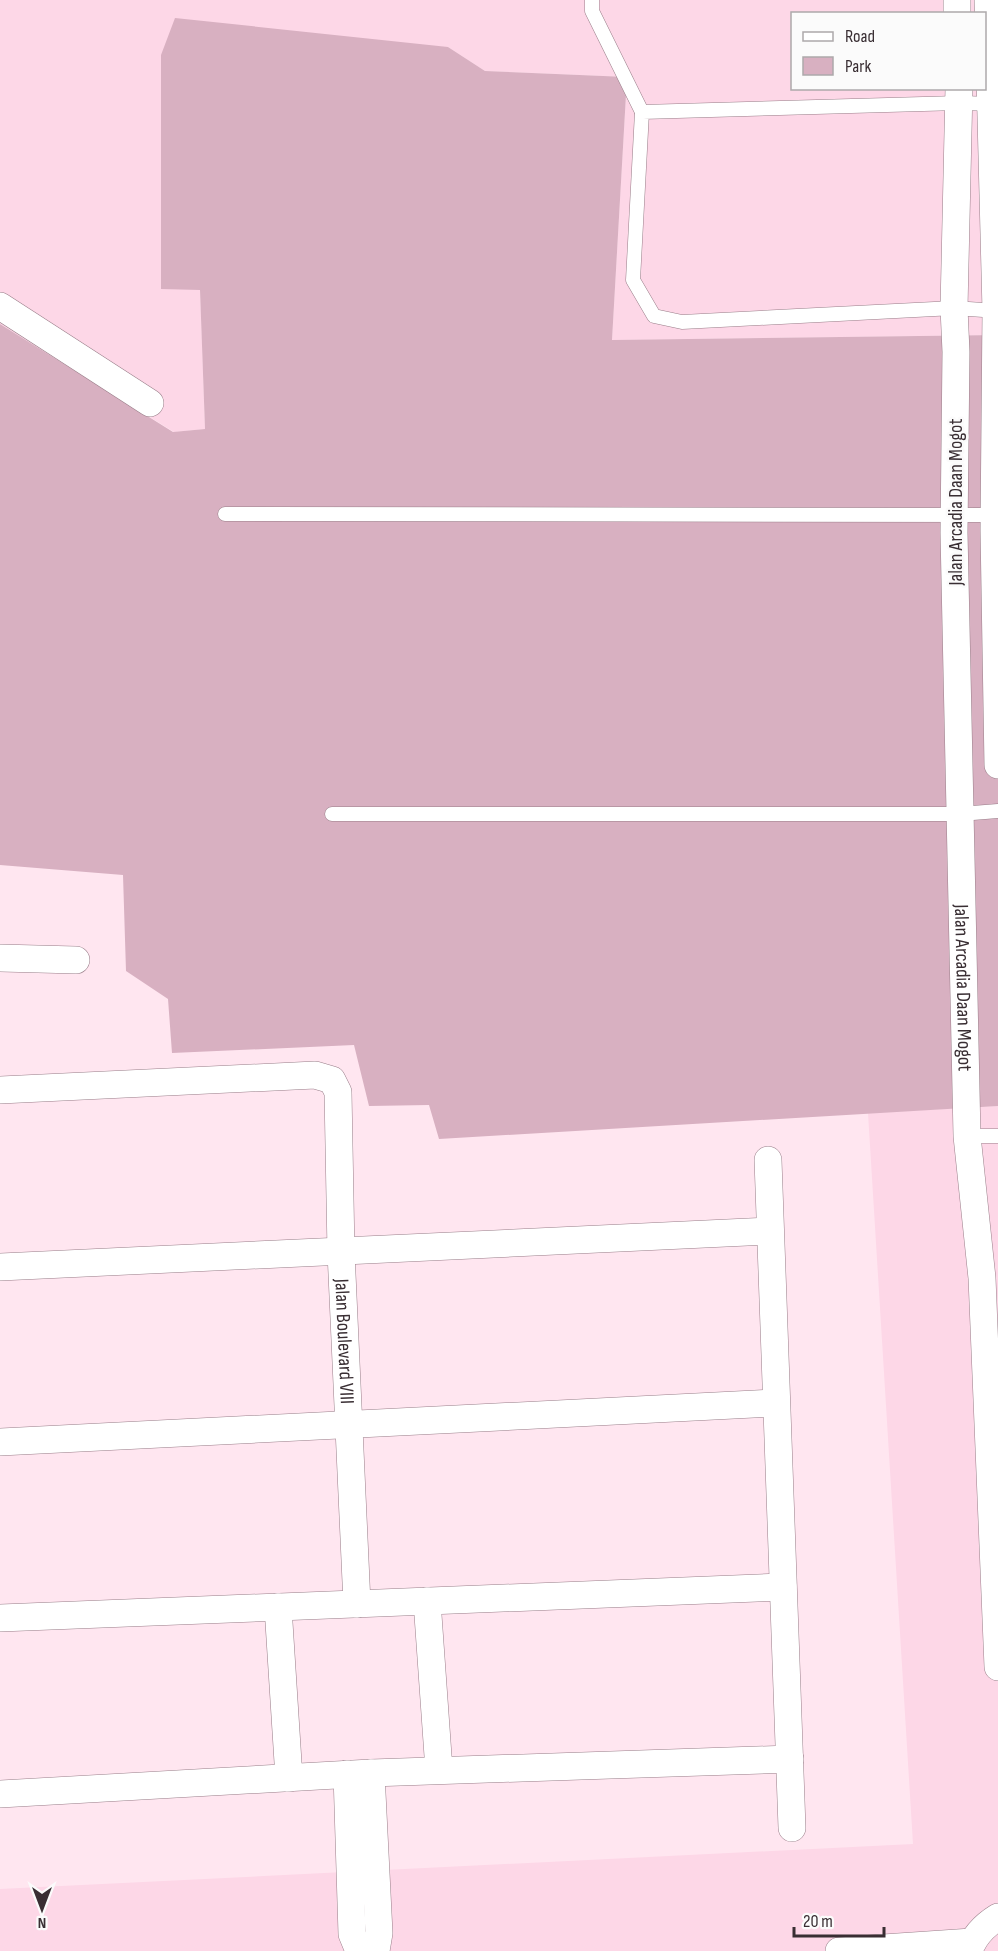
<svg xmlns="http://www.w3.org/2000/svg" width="998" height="1951" viewBox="0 0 998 1951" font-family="'Sofia Sans Condensed',sans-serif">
  <rect width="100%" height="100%" fill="#ffe6f0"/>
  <g fill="#fdd7e7" fill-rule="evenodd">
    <path d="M0,0H998V335L612,340L627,77L485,71L448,47L162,289H200L205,429L174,432L0,324ZM792,14H984V88H792Z"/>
    <path d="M998,1106V1951H0V1889L913,1844L868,1113Z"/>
  </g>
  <path fill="#d8b0c1" d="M175,18L448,47L485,71L627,77L612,340L998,335V1106L439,1139L429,1105L369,1106L354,1045L172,1053L168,999L126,971L123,875L0,865V324L173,432L205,429L200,290L161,289V55Z"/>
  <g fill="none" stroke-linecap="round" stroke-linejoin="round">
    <defs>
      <g id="lane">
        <path d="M592,0V11L642,112"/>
        <path d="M996,104L959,103L642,112L633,280L654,316L682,322L954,308L998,311"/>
        <path d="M225,514L998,515"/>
        <path d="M332,814H960L998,811"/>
        <path d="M967,1136H998"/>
      </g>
      <g id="street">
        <path d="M957,0V14"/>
        <path d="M988,0L996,311L994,530L998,765"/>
        <path id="s1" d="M959,88L954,308L956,352L954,533L967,1136L982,1278L998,1667"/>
        <path d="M0,306L150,403"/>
        <path d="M0,958L76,960"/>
        <path id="s2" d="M0,1090L315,1075L332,1080L338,1092L341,1252L357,1604"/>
        <path d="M768,1160L792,1828"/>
        <path d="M0,1267L770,1231"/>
        <path d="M0,1442L776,1403"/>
        <path d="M427,1601L439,1770"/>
        <path d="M278,1607L289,1778"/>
        <path d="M0,1618L783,1587"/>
        <path d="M371,1773L379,1933L376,1951"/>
        <path d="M347,1774L352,1934L359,1951"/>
        <path d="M0,1794L371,1773L790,1759"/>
        <path d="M839,1951L972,1942"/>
        <path d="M969,1951C974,1936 985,1925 998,1917"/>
      </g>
    </defs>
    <use href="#lane" stroke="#997e89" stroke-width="15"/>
    <use href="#street" stroke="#997e89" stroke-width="28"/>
    <use href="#lane" stroke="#fff" stroke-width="14"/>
    <use href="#street" stroke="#fff" stroke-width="27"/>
  </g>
  <g text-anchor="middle" stroke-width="5" stroke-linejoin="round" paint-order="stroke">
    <g font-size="20" fill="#392e33" stroke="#fbfbfb">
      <text transform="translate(955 502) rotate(-90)" y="7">Jalan Arcadia Daan Mogot</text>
      <text dy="7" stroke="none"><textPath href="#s1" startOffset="900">Jalan Arcadia Daan Mogot</textPath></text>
      <text dy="7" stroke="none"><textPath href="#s2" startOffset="596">Jalan Boulevard VIII</textPath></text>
    </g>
  </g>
  <rect x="791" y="12" width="195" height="78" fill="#fbfbfb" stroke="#ada9ab" stroke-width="1.5"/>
  <rect x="803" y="32" width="30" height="9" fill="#ffffff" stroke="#ada9ab" stroke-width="1.5"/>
  <text x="845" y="42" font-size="18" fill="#392e33">Road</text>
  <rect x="803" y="57" width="30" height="18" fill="#d8b0c1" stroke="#ada9ab" stroke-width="1.5"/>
  <text x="845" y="72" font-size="18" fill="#392e33">Park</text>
  <g transform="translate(42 1909) rotate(180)" stroke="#fbfbfb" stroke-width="4.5" paint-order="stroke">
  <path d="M0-4.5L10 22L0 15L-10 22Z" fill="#392e33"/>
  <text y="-9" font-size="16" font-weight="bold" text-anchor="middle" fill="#392e33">N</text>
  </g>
  <path d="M794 1927v9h90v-9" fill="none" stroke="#392e33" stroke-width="3"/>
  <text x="803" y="1927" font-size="18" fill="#392e33" stroke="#fbfbfb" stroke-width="4.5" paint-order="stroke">20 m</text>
</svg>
